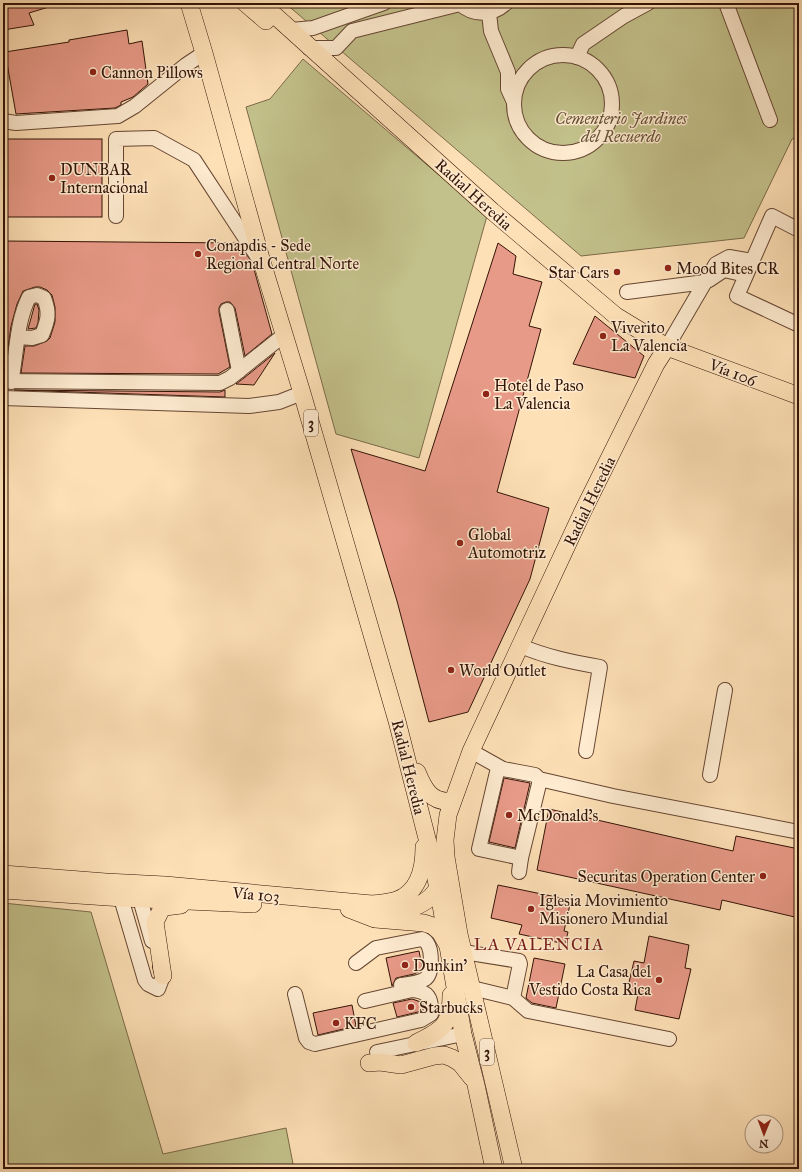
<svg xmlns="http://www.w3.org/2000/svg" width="802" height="1172" viewBox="0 0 802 1172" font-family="'IM FELL Great Primer',serif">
  <rect width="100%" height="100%" fill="#fee0b6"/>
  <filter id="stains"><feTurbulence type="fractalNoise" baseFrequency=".005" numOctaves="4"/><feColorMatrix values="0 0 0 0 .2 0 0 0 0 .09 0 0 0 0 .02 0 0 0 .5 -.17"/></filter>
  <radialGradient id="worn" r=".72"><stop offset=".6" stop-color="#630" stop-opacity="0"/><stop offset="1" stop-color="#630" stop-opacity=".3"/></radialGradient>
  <g fill="#c3c18b" stroke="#7b6a48">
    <path d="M285,3H799V136L792,139L744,238L581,256Z"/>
    <path d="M303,59L487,216L419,458L336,434L246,107L270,99Z"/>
    <path d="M3,903L91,912L163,1154L286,1128L294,1169H3Z"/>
  </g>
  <g fill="#e89a88" stroke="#331306">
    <path d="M3,3H52V6L29,13L34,25L3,30Z"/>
    <path d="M127,30L129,44L142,41L148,84L133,97L121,102V105L115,108L16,114L5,52L69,42V40Z"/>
    <rect x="3" y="139" width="99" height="78"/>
    <path d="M3,241L238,243L252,262L272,334L245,356L235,308L230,302H226L221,304L219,308V312L230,367L218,374L21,373L25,346H34L47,341L50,338L55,322V307L52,295L47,290L40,287H35L23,291L17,304L11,326L5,370L3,373Z"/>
    <path d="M498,243L516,256L513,274L542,282L529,326L541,329L497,492L549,508L530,579L468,712L429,722L397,601L351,449L425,471Z"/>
    <path d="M35,304H37L39,310L38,323L36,328L28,329Z"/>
    <path d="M595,316L644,356L635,378L573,364Z"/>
    <path d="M275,353L254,385L236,384L244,378Z"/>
    <path d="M14,390L220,392L225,390V397Z"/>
    <path d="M504,778L530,783L515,848L489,842Z"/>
    <path d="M549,809L733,851L736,836L799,849V918L722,900L720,910L537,870Z"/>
    <path d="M498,885L571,900L564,931L568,932L565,944L519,934L522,925L491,918Z"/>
    <path d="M649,936L689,945L685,968L691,969L679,1019L635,1010L638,994L627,991L634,961L644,963Z"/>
    <path d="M419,951L422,966L420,971L414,974L396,978L392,986L386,958Z"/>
    <path d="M534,958L565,964L556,1008L532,1003L526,998Z"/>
    <path d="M412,999L421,1002L423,1009L418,1012L397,1017L393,1003Z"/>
    <path d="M352,1005L356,1026L318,1035L313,1013Z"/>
  </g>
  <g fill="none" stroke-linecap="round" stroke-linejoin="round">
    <defs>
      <g id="minor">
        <path d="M459,3C473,16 492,16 506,3"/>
        <path d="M726,3L770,120"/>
        <path d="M489,13L491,31L508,72V89L513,100"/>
        <path d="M291,30L313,28L384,3"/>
        <path d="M309,48H336L352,31L460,4"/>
        <circle cx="563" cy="104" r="49"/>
        <path d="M577,57L583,44L624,16L648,3"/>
        <path d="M3,121L16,123L118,116L135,106L186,65L204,53"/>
        <path d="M116,216V139L154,138L194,160L257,256"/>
        <path d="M799,230L772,216L737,296L799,325"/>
        <path d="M709,280L724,270L746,275"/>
        <path d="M705,282L716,264L729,257L752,261"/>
        <path d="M627,292L705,282L667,347"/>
        <path d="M227,310L239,371"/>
        <path d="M3,381L220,383L230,378L284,335"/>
        <path d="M11,382C17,354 16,323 29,297L37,295L44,298C50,313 48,320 42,335L32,338L18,337"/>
        <path d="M3,398L249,406L279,402L302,393"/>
        <path d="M521,646C546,657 573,662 600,667L586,751"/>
        <path d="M471,751L503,769L535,775L539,779L613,796L799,832"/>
        <path d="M503,769L499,770L497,772L479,849L521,858L539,784V779"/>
        <path d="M710,775L725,690"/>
        <path d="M519,872L521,858"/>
        <path d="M123,898V905L145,980L148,984L158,989L163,976L160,967"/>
        <path d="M140,899L152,941"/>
        <path d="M464,952L519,961L520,964L513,998"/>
        <path d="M356,963L376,948L422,939C424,940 426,941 427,943C432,950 433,974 425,979C419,983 408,984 401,985"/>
        <path d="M472,988L513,998L528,1011L669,1039"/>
        <path d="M295,994L306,1038L309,1042L315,1044L421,1020L431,1014C432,998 428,991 412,990L365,1001"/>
        <path d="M377,1052L463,1034"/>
      </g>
      <g id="major">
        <path d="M189,3L204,53L262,262L302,393L397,721L432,858L441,905L463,1034L476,1085L494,1169"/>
        <path d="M245,3L266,21"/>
        <path d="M261,3L492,211L616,316L667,347L799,396"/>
        <path d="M417,772C424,789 431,803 452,801"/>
        <path d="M3,874L106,882L165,885L372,904C380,903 389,903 397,900C419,892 424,867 424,847"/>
        <path d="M3,890L123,898L253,904"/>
        <path d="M349,909L375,919L424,923L433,926L440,932L447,944"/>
        <path d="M377,911C401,914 431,907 441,882"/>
        <path d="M163,976L155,922L161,910L165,907L181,905"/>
        <path d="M416,1043C442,1030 451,1026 451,995"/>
        <path d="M369,1063L380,1062L401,1065L434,1056L444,1055L452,1058L460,1063L472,1078"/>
        <path d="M514,1169L459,934L446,857L445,840L448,815L471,751L583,511L656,364L667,347"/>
      </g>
    </defs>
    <use href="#minor" stroke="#664632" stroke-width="16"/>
    <use href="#major" stroke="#331306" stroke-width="18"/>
    <use href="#minor" stroke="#feebd0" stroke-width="14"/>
    <use href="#major" stroke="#fee0b6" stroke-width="17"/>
  </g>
  <g fill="#8f2418" stroke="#feebd0" stroke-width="1.5">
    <circle cx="93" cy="72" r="4"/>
    <circle cx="52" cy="178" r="4"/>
    <circle cx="198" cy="254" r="4"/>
    <circle cx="668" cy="268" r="4"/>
    <circle cx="617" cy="272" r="4"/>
    <circle cx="603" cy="336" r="4"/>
    <circle cx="486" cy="394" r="4"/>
    <circle cx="460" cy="543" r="4"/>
    <circle cx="451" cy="670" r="4"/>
    <circle cx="509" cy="815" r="4"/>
    <circle cx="763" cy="876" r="4"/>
    <circle cx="531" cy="909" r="4"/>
    <circle cx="405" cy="965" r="4"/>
    <circle cx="659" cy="980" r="4"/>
    <circle cx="411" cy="1007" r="4"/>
    <circle cx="336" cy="1023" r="4"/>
  </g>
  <g text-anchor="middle" stroke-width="3" stroke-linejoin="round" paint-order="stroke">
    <g fill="#feebd0" stroke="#705443" stroke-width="1">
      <rect x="304" y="410" width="14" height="26" rx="3"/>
      <rect x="480" y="1039" width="14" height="26" rx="3"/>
    </g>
    <g font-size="15" font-weight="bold" fill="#331306">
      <text x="311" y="428">3</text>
      <text x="487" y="1057">3</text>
    </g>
    <g font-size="16" fill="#331306" stroke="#feebd0" text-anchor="start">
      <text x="101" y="78">Cannon Pillows</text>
      <text x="60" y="175">DUNBAR<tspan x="60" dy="18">Internacional</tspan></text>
      <text x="206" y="251">Conapdis - Sede<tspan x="206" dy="18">Regional Central Norte</tspan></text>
      <text x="676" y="274">Mood Bites CR</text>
      <text x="609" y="278" text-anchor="end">Star Cars</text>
      <text x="611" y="333">Viverito<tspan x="611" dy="18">La Valencia</tspan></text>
      <text x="494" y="391">Hotel de Paso<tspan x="494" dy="18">La Valencia</tspan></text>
      <text x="468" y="540">Global<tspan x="468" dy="18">Automotriz</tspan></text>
      <text x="459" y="676">World Outlet</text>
      <text x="517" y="821">McDonald's</text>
      <text x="755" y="882" text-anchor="end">Securitas Operation Center</text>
      <text x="539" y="906">Iglesia Movimiento<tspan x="539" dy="18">Misionero Mundial</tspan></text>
      <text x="413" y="971">Dunkin'</text>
      <text x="651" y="977" text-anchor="end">La Casa del<tspan x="651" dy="18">Vestido Costa Rica</tspan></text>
      <text x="419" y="1013">Starbucks</text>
      <text x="344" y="1029">KFC</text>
    </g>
    <g font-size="16" font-style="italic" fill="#655035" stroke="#feebd0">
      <text x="621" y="124">Cementerio Jardines<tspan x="621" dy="18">del Recuerdo</tspan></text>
    </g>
    <g font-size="16" fill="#331306" stroke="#feebd0">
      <text transform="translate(474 194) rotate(42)" y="6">Radial Heredia</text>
      <text transform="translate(733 372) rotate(21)" y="6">Vía 106</text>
      <text transform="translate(589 501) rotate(-64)" y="6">Radial Heredia</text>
      <text transform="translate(409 767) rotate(76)" y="6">Radial Heredia</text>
      <text transform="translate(256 894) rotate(5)" y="6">Vía 103</text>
    </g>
    <g font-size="17" letter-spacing="1" fill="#7a1f14" stroke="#feebd0">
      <text x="539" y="950">LA VALENCIA</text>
    </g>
  </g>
  <rect width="802" height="1172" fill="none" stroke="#fee0b6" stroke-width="16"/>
  <rect x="4" y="4" width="794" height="1164" fill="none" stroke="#331306" stroke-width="2"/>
  <rect x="8" y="8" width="786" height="1156" fill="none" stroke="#331306"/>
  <g transform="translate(764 1134) rotate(181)"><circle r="19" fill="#feebd0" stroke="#ad957f"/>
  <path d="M0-3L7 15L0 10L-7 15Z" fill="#8f2418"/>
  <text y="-6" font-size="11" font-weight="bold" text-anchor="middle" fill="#331306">N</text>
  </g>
  <rect width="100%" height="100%" filter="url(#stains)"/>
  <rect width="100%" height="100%" fill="url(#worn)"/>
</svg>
